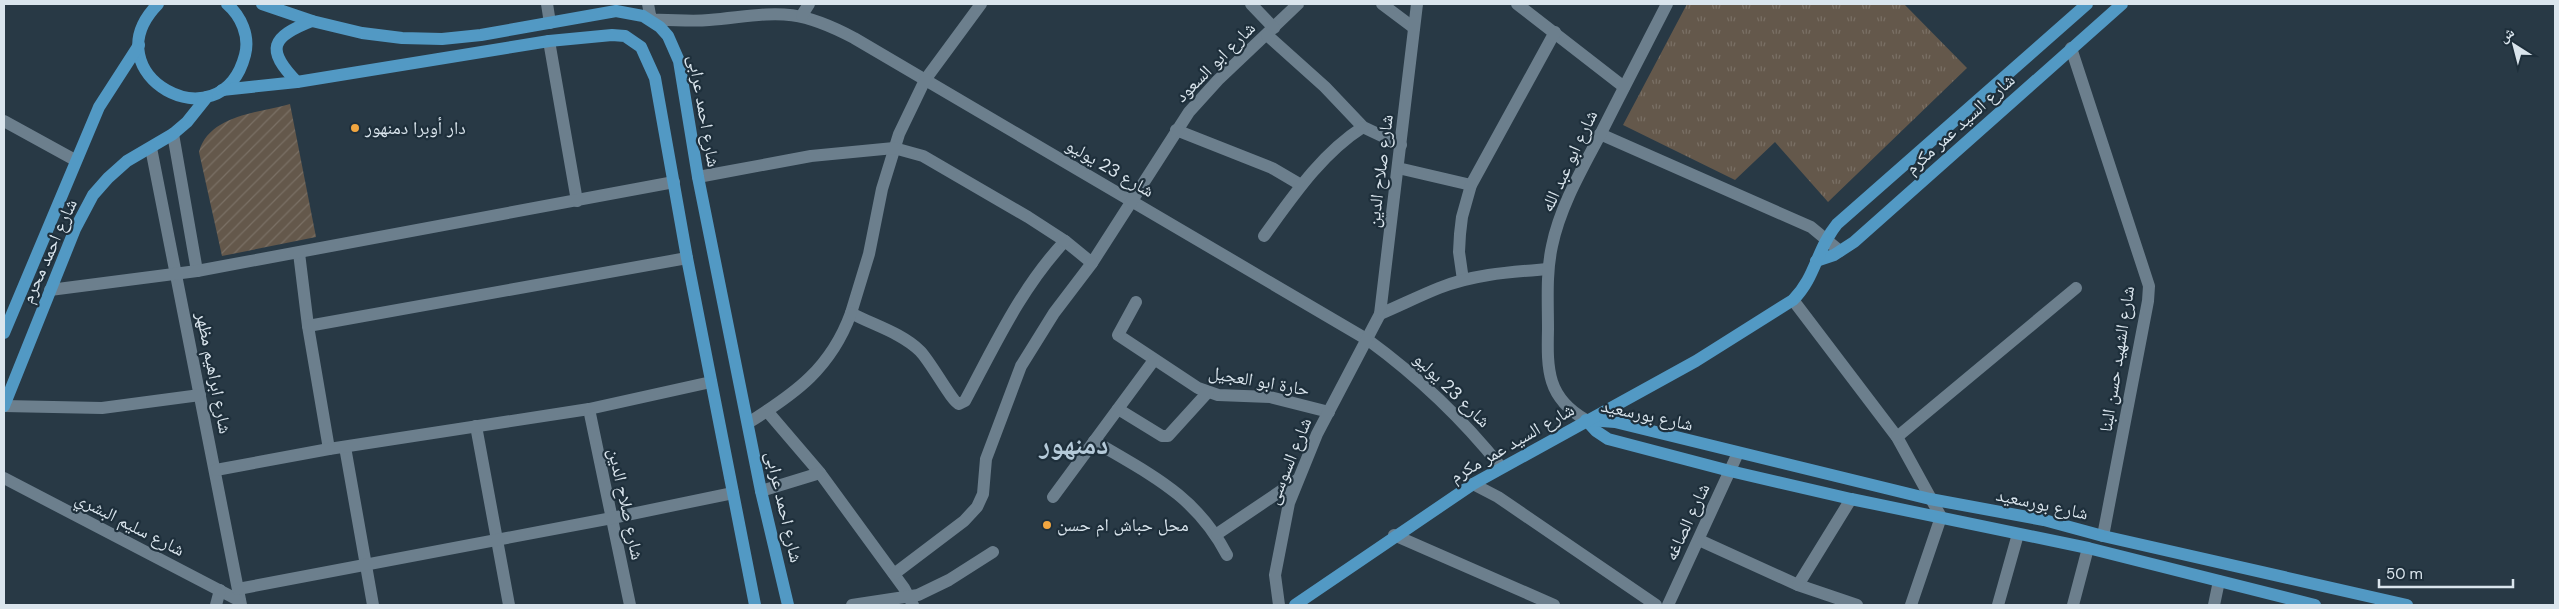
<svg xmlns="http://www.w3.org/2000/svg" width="2559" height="609" viewBox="0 0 2559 609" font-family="'DM Sans','Noto Naskh Arabic',sans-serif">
  <defs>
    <pattern id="grass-tufts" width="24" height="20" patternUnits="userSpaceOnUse" patternTransform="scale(1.25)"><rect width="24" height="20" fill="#64584b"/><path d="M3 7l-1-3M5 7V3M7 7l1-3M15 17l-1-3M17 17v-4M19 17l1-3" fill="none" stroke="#7a7065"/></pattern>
    <pattern id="garden-furrows" width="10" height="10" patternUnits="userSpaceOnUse" patternTransform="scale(1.25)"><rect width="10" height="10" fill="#64584b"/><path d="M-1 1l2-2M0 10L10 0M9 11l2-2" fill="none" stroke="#7a7065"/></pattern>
  </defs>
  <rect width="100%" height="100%" fill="#283945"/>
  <path fill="url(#grass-tufts)" d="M1687,4H1904L1967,68L1828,202L1775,142L1735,180L1623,125Z"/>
  <path fill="url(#garden-furrows)" d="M290,104L316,237L222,256L199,152C209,115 258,113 290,104Z"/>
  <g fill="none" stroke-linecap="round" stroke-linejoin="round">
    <g stroke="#6c7f8d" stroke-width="12">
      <path d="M547,4L550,23"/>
      <path d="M648,4L651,20C670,19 689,22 709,20C775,14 792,5 854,38L1368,340C1420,378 1461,417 1501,467"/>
      <path d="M981,4L925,80L899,134L882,189L869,254L851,313C873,325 902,333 920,351C931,362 952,402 959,404L965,401C995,345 1021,288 1065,241L1092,263L1189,112L1218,80L1298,4"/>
      <path d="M1251,4L1274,28"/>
      <path d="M1382,4L1414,28"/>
      <path d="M1517,4L1624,87"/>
      <path d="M802,15L809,4"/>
      <path d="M1267,35L1325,87L1363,127L1401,145"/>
      <path d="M549,41L577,201"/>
      <path d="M2071,48L2149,286L2148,301L2103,536"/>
      <path d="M4,121L75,160"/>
      <path d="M1176,130L1272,168L1301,185"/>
      <path d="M173,134L197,271"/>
      <path d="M1600,134L1811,227L1840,251"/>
      <path d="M151,148L241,605"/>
      <path d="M1398,168L1471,185"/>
      <path d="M698,177L811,156L894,148L923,156L1028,217L1065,241"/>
      <path d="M1264,236C1293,196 1321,154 1363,127"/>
      <path d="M299,253L308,326L329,449"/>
      <path d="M1463,280L1459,252L1460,234L1462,217L1471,185L1555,32"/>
      <path d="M50,290L197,271L674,182"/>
      <path d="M1793,300L1897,437L1941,517L1911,605"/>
      <path d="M1136,302L1118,335L1198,388L1218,395L1270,397L1329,412"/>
      <path d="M1380,314C1399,306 1419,296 1439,288C1474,274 1511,272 1548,269"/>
      <path d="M308,326L687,258"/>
      <path d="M4,406L102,408L200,395"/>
      <path d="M589,409L630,605"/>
      <path d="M1118,409L1162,436H1168L1208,392"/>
      <path d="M767,411L820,473L904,588L913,605"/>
      <path d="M1586,420C1547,398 1547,370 1548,329C1548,302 1546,273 1552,246C1560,207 1581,171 1600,135C1622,91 1645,47 1667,4"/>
      <path d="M748,423C796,393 831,368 851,313"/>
      <path d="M476,426L509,605"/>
      <path d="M1897,437L2076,288"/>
      <path d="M1094,441C1149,474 1196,495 1227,555"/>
      <path d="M345,447L373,605"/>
      <path d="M216,470L329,449L589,409L711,382"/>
      <path d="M4,478L240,601"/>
      <path d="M1473,484L1498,497L1656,605"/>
      <path d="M761,491L820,473"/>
      <path d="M1053,497L1154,360"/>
      <path d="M1217,534L1297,480"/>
      <path d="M1394,535L1554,605"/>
      <path d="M1699,540L1798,585L1857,605"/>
      <path d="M894,574L964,521L977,507L983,494L986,459L1021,366L1054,313L1092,263"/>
      <path d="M1798,585L1851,499"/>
      <path d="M238,589L612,518L733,493"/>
      <path d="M216,605L220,590"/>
      <path d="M852,605L918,595L949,580L993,552"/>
      <path d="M1279,605L1275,575L1289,503L1317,434L1380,314L1417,4"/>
      <path d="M1668,605L1738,453"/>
      <path d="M1998,605L2018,534"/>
      <path d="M2073,605L2088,548"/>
      <path d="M2214,605L2219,581"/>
    </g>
    <g stroke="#5299c4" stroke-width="12">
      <path d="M158,4C89,74 221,147 245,55C250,36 241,16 227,4"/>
      <path d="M262,4L312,21L362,33L402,38L442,39L481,35L616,11L643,16L660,27L668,36L679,61L698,177L761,491L788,605"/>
      <path d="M297,82C265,49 271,37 312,21"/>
      <path d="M222,90L297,82L549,41L612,35L625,36L641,47L655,78L687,258L755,605"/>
      <path d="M1816,261L1834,255L1854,242L2122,4"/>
      <path d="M4,333L99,107L139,45"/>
      <path d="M4,406L75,229L93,195L108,178L127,161L173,134L187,122L207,97"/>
      <path d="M1586,420L1596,431L1608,439L1730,471L1851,499L2088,548L2315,605"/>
      <path d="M1589,420L1615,422L1930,499L2044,520L2103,536L2407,605"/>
      <path d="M1295,605L1473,484L1696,361L1793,300C1816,277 1816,250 1837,224L2087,4"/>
    </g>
  </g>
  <g fill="#f1a640" stroke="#1e2f3b" stroke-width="2">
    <circle cx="355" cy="128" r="5"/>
    <circle cx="1047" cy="525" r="5"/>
  </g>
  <g text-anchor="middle" stroke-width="4.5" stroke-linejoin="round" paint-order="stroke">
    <g font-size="18" fill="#dae5ed" stroke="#1e2f3b">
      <text transform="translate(1215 62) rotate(-45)" y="6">شارع ابو السعود</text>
      <text transform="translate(704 111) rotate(80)" y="6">شارع احمد عرابى</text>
      <text transform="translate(1960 124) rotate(-42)" y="6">شارع السيد عمر مكرم</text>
      <text transform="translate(1569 161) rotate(-65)" y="6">شارع ابو عبد الله</text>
      <text transform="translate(1110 168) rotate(30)" y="6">شارع 23 يوليو</text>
      <text transform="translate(1380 171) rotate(-83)" y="6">شارع صلاح الدين</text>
      <text transform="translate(49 251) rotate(-66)" y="6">شارع احمد محرم</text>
      <text transform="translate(2117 359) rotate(-81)" y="6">شارع الشهيد حسن البنا</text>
      <text transform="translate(214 373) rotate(79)" y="6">شارع ابراهيم مظهر</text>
      <text transform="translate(1259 381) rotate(10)" y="6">حارة ابو العجيل</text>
      <text transform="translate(1452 390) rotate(44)" y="6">شارع 23 يوليو</text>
      <text transform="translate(1647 415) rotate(12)" y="6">شارع بورسعيد</text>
      <text transform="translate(1512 443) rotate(-30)" y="6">شارع السيد عمر مكرم</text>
      <text transform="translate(1289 461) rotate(-68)" y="6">شارع السوسى</text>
      <text transform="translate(626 504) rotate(78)" y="6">شارع صلاح الدين</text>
      <text transform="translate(2042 504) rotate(12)" y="6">شارع بورسعيد</text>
      <text transform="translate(784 507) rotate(77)" y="6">شارع احمد عرابى</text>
      <text transform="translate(1687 522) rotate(-65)" y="6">شارع الصاغه</text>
      <text transform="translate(130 524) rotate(27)" y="6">شارع سليم البشري</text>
    </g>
    <g font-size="18" fill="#dae5ed" stroke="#1e2f3b" text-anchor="start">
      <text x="365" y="134">دار أوبرا دمنهور</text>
      <text x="1057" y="531">محل حباش ام حسن</text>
    </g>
    <g font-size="28" font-weight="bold" fill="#b5cad9" stroke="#1e2f3b">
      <text x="1074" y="454">دمنهور</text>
    </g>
  </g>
  <rect width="2559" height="609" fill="none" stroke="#dae5ed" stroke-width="10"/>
  <g transform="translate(2514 45) rotate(324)" stroke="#1e2f3b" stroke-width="4" paint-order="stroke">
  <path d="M0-4L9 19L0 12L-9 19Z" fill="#dae5ed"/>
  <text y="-8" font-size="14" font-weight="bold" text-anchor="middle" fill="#dae5ed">ش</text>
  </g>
  <path d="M2379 579v8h134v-8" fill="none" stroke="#dae5ed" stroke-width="2.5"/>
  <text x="2386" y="579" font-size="15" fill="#dae5ed" stroke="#1e2f3b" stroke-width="4" paint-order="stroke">50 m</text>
</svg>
